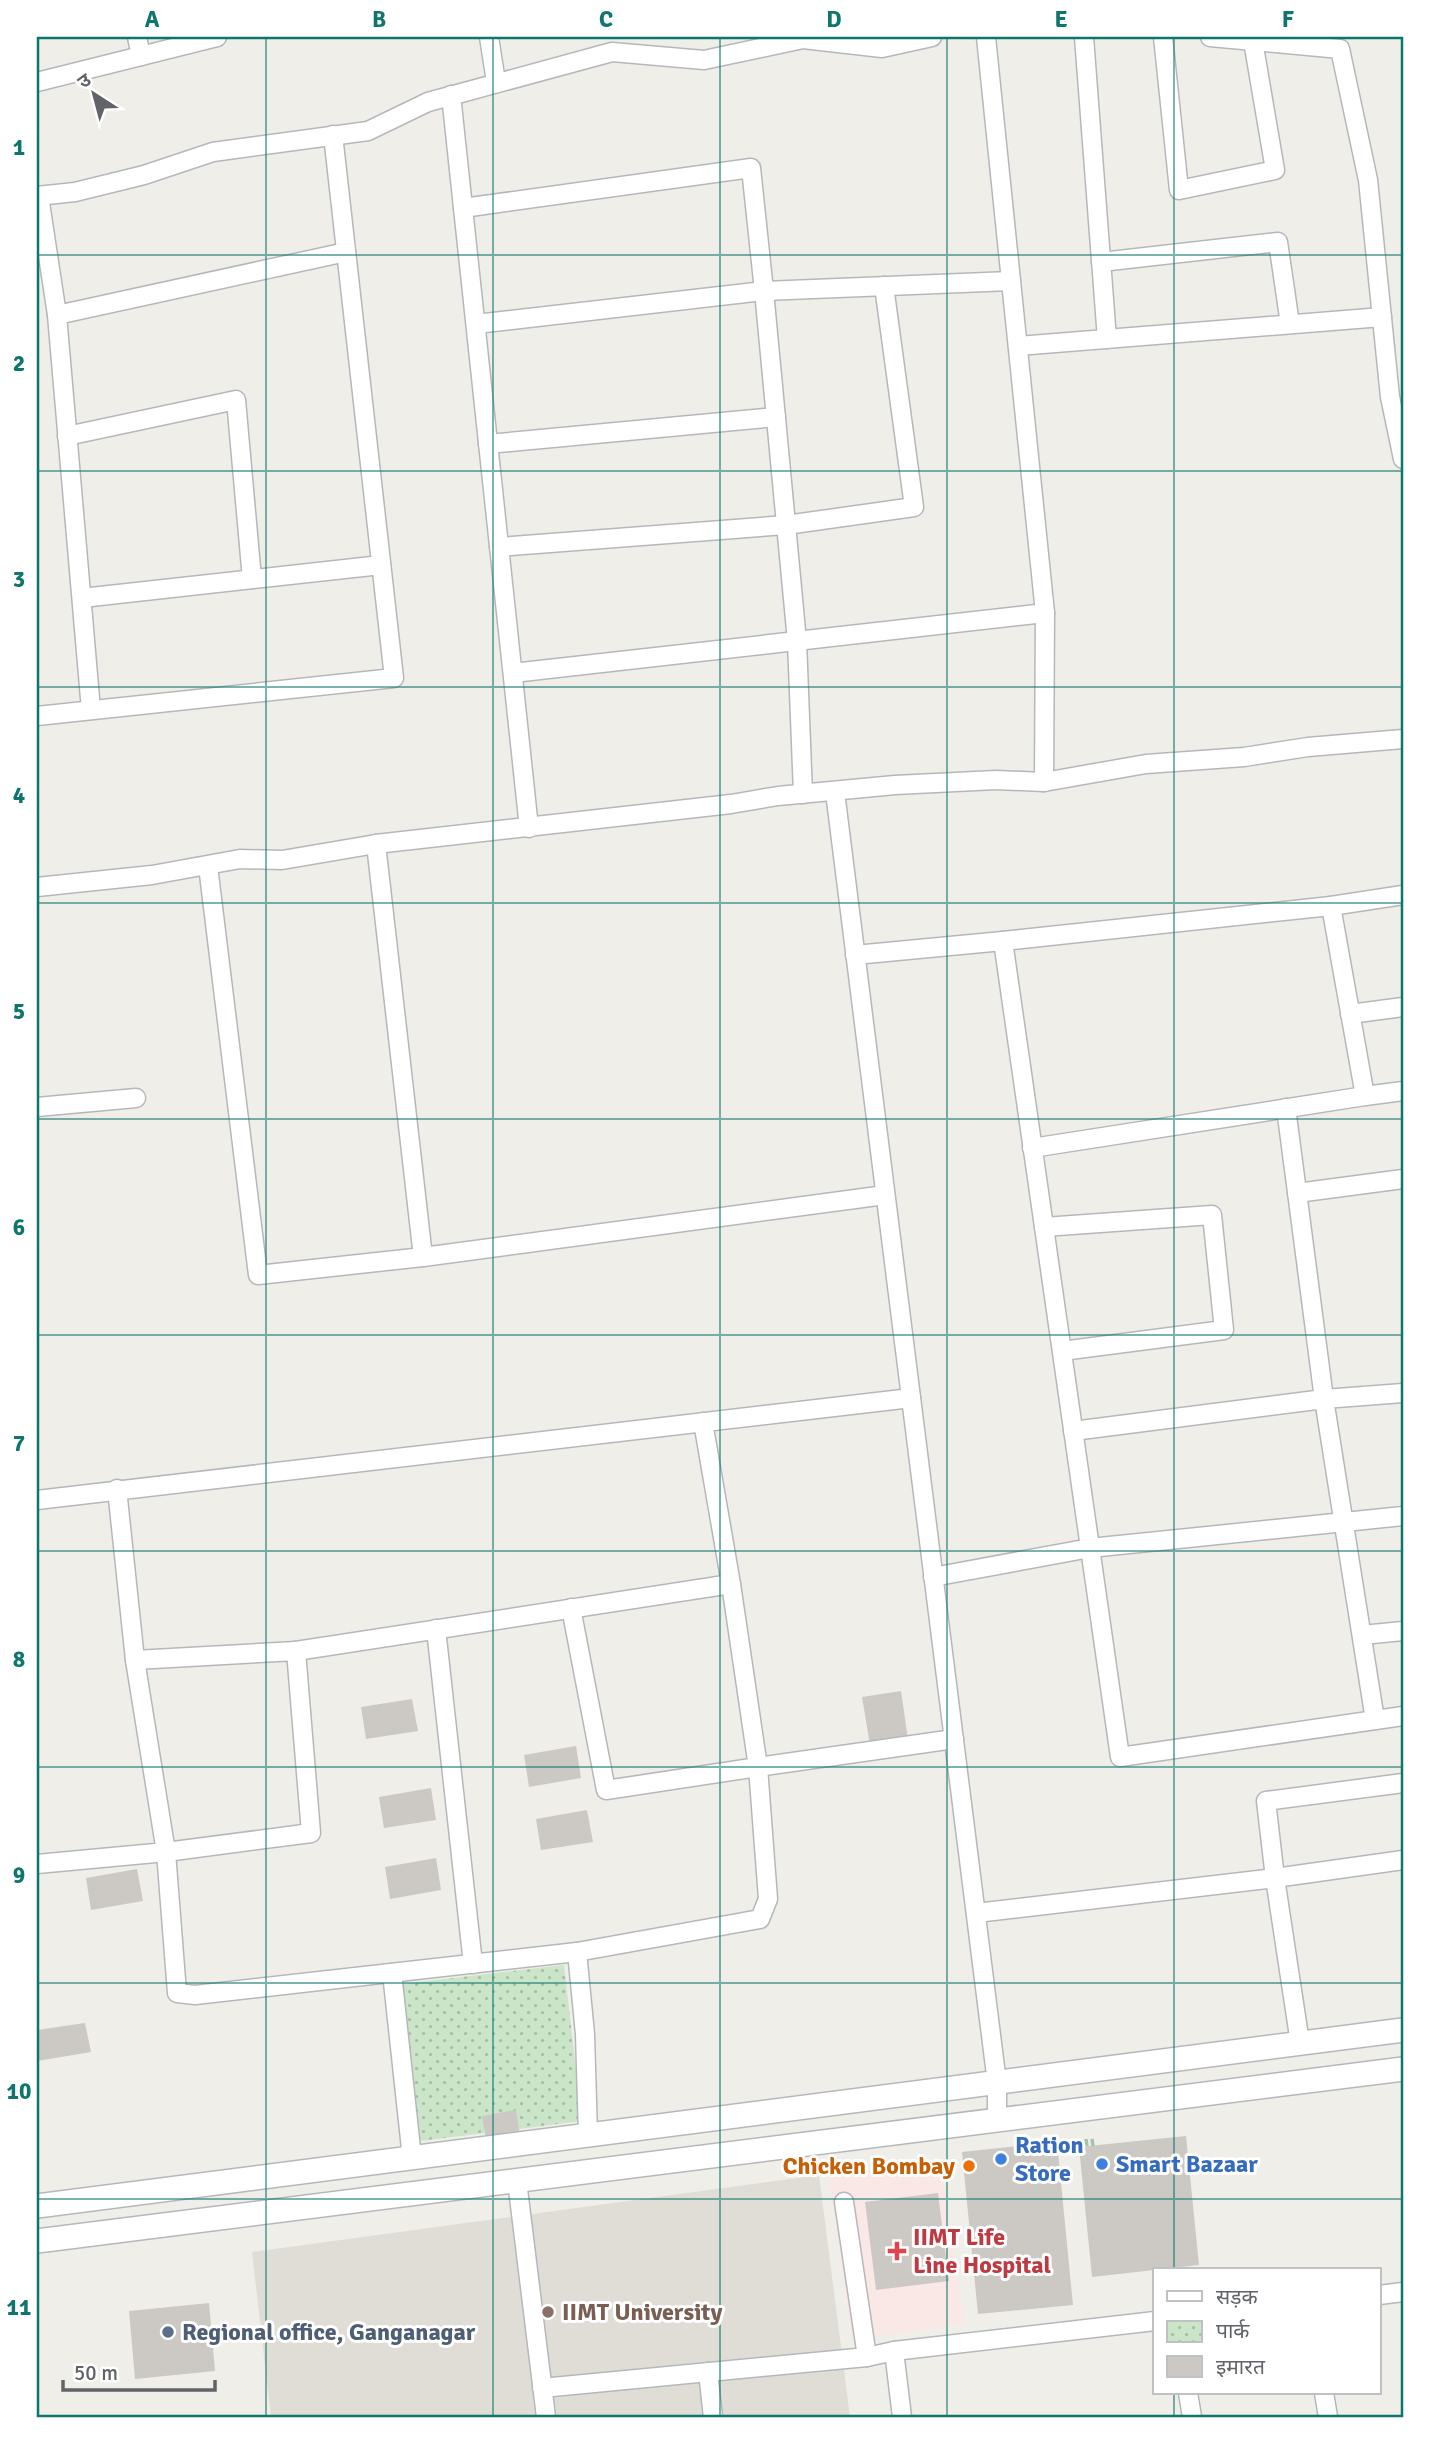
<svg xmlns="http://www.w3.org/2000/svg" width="1440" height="2454" viewBox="0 0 1440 2454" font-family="Signika,'Noto Sans Devanagari',sans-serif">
  <defs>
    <pattern id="park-dots" width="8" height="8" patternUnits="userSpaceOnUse" patternTransform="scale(1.75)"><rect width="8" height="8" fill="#cae5c8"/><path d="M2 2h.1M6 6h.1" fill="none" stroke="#a7bda6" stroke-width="1.8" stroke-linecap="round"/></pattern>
  </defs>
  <rect width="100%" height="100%" fill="#f0eee9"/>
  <path fill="#e0ddd7" d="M819,2175L850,2417H271L252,2252Z"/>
  <path fill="#fae8e7" d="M941,2161L964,2324L852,2340L829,2177Z"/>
  <path fill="url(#park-dots)" d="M564,1965L582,2121L519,2129L516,2111L483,2116L485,2133L420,2141L402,1984Z"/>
  <g fill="#ccc9c5">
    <path d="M901,1691L908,1739L870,1745L862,1697Z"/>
    <path d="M412,1699L418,1731L366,1739L361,1707Z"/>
    <path d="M576,1746L581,1778L529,1787L524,1755Z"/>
    <path d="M431,1788L436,1820L384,1828L379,1797Z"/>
    <path d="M587,1810L593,1842L541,1850L536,1819Z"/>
    <path d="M436,1858L441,1890L390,1899L385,1867Z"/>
    <path d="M137,1869L143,1901L91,1910L86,1878Z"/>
    <path d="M85,2023L91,2052L37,2061V2030Z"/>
    <path d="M516,2110L520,2135L486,2139L482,2116Z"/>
    <path d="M1186,2136L1199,2265L1092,2277L1079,2147Z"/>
    <path d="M1057,2142L1073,2305L978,2314L962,2152Z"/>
    <path d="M938,2193L949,2281L876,2290L865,2202Z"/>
    <path d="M209,2303L215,2371L135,2379L129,2311Z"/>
  </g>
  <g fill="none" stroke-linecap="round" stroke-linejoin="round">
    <defs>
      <g id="minor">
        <path d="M137,37L141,56"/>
        <path d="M489,37L496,82"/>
        <path d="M1084,37L1107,339"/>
        <path d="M1163,37L1179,190L1275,170L1253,41"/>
        <path d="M1210,37L1340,49L1368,180L1390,397L1403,459"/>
        <path d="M37,82L217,37"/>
        <path d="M451,95L529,828"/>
        <path d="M37,196L75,192L144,175L213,152L368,131L428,102L612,52L704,60L803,39L882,48L932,37"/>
        <path d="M39,196L57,315"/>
        <path d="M463,208L751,168L764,291L1011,281"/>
        <path d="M1101,262L1278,242L1290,324"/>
        <path d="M476,324L764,291L797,641L803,794"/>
        <path d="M1018,346L1382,317"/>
        <path d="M67,436L236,400L252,579"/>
        <path d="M488,444L776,417"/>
        <path d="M499,547L786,525L914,507L884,286"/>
        <path d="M82,598L381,565"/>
        <path d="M513,673L1045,613L986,37"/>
        <path d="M91,710L57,315L346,252"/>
        <path d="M37,716L394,678L333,135"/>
        <path d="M1044,782L1045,613"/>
        <path d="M835,792L997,2083V2120"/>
        <path d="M376,844L423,1257L885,1195"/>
        <path d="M208,866L258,1275L423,1257"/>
        <path d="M37,887L152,875L240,859L282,860L376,844L731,804L778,796L895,785L996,780L1044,782L1146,764L1244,757L1308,747L1403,739"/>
        <path d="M1331,906L1403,895"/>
        <path d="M1003,941L1331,906L1365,1096L1403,1091"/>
        <path d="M855,955L1003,941L1120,1757L1403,1716"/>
        <path d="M1350,1014L1403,1007"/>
        <path d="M37,1107L136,1098"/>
        <path d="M1032,1148L1365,1096"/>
        <path d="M1297,1193L1403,1179"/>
        <path d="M1044,1227L1212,1215L1224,1330L1062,1351"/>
        <path d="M1073,1431L1324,1399L1286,1108"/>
        <path d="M117,1489L135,1660L296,1651L311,1833L166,1852L177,1993L195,1995L577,1952L760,1919L768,1899L758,1767L954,1739"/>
        <path d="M37,1500L911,1398"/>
        <path d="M933,1577L1090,1548L1403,1516"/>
        <path d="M571,1608L606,1790L758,1767L731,1584"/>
        <path d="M436,1629L473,1964"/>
        <path d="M1362,1635L1403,1631"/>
        <path d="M296,1651L731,1584L703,1422"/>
        <path d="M1375,1720L1324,1399L1403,1393"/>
        <path d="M1403,1783L1266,1801L1275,1878L1403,1860"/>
        <path d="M37,1864L166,1852L135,1660"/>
        <path d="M976,1913L1275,1878L1300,2043"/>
        <path d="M577,1952L585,2034L588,2135"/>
        <path d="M392,1973L412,2158"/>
        <path d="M517,2181L546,2417"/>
        <path d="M1379,2295L1403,2292"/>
        <path d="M894,2351L1155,2321"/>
        <path d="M867,2357L894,2351L902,2417"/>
        <path d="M708,2372L713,2417"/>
        <path d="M542,2388L867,2357L844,2202"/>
        <path d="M1188,2393L1192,2417"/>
        <path d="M1324,2393L1328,2417"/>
      </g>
      <g id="tertiary">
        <path d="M37,2206L1403,2030"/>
        <path d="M37,2241L1403,2069"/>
      </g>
    </defs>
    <use href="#minor" stroke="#b5b8bb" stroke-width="21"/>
    <use href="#tertiary" stroke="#b5b8bb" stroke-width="26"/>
    <g stroke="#a1c6a8" stroke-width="3.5" stroke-dasharray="7 3.5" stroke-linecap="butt">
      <path d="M1086,2139L1087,2146"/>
      <path d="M1092,2139L1093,2146"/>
    </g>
    <use href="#minor" stroke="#fff" stroke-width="18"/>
    <use href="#tertiary" stroke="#fff" stroke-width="23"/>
  </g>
  <path fill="none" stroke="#0f766e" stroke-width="2" stroke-opacity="0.55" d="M266,37V2417M493,37V2417M720,37V2417M947,37V2417M1174,37V2270M37,255H1403M37,471H1403M37,687H1403M37,903H1403M37,1119H1403M37,1335H1403M37,1551H1403M37,1767H1403M37,1983H1403M37,2199H1403M1174,2393V2417"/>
  <g fill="#3f7fe0" stroke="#fff" stroke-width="2.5">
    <circle cx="1001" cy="2159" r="7"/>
    <circle cx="1102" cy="2164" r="7"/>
  </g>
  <circle fill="#e8710a" stroke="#fff" stroke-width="2.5" cx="969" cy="2166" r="7"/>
  <path fill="#e0444e" stroke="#fff" stroke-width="2.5" d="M893.5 2240.5h7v7h7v7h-7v7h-7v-7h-7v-7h7z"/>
  <circle fill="#8d6e63" stroke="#fff" stroke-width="2.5" cx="548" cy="2312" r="7"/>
  <circle fill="#5c6f8a" stroke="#fff" stroke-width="2.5" cx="168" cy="2332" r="7"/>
  <g text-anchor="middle" stroke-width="6" stroke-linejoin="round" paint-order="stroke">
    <g font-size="24" font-weight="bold" fill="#366cbe" stroke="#fff" text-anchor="start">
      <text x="1015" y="2153">Ration<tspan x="1015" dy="28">Store</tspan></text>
      <text x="1116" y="2172">Smart Bazaar</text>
    </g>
    <g font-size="24" font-weight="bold" fill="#c56008" stroke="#fff" text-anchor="end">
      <text x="955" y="2174">Chicken Bombay</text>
    </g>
    <g font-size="24" font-weight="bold" fill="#be3a42" stroke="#fff" text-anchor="start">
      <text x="913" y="2245">IIMT Life<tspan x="913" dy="28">Line Hospital</tspan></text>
    </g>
    <g font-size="24" font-weight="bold" fill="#785e54" stroke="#fff" text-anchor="start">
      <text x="562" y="2320">IIMT University</text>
    </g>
    <g font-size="24" font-weight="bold" fill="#4e5e75" stroke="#fff" text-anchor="start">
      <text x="182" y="2340">Regional office, Ganganagar</text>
    </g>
  </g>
  <rect width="1440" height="2454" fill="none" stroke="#ffffff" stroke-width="77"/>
  <rect x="1153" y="2268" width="228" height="126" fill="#ffffff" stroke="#bfc1c2" stroke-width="2"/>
  <rect x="1167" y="2291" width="35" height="10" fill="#ffffff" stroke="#bfc1c2" stroke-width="2"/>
  <text x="1216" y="2304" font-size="21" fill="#606367">सड़क</text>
  <rect x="1167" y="2321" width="35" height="21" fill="url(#park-dots)" stroke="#bfc1c2" stroke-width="2"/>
  <text x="1216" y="2338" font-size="21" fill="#606367">पार्क</text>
  <rect x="1167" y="2356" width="35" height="21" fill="#ccc9c5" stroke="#bfc1c2" stroke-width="2"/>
  <text x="1216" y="2374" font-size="21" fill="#606367">इमारत</text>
  <g transform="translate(94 94) rotate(324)" stroke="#ffffff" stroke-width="5" paint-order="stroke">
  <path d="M0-5L12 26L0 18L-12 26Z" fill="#606367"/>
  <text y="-10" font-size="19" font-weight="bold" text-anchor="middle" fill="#606367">उ</text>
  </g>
  <path d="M63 2380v10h152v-10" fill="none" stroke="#606367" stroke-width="3.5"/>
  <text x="74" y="2380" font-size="21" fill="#606367" stroke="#ffffff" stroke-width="5" paint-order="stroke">50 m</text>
  <rect x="38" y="38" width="1364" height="2378" fill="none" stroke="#0f766e" stroke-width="2.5"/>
  <g font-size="23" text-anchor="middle" font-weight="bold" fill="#0f766e">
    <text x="152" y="27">A</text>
    <text x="379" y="27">B</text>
    <text x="606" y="27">C</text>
    <text x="834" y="27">D</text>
    <text x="1061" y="27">E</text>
    <text x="1288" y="27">F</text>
    <text x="19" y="155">1</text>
    <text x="19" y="371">2</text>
    <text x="19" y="587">3</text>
    <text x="19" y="803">4</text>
    <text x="19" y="1019">5</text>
    <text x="19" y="1235">6</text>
    <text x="19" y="1451">7</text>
    <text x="19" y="1667">8</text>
    <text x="19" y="1883">9</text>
    <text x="19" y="2099">10</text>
    <text x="19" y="2315">11</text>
  </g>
</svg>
